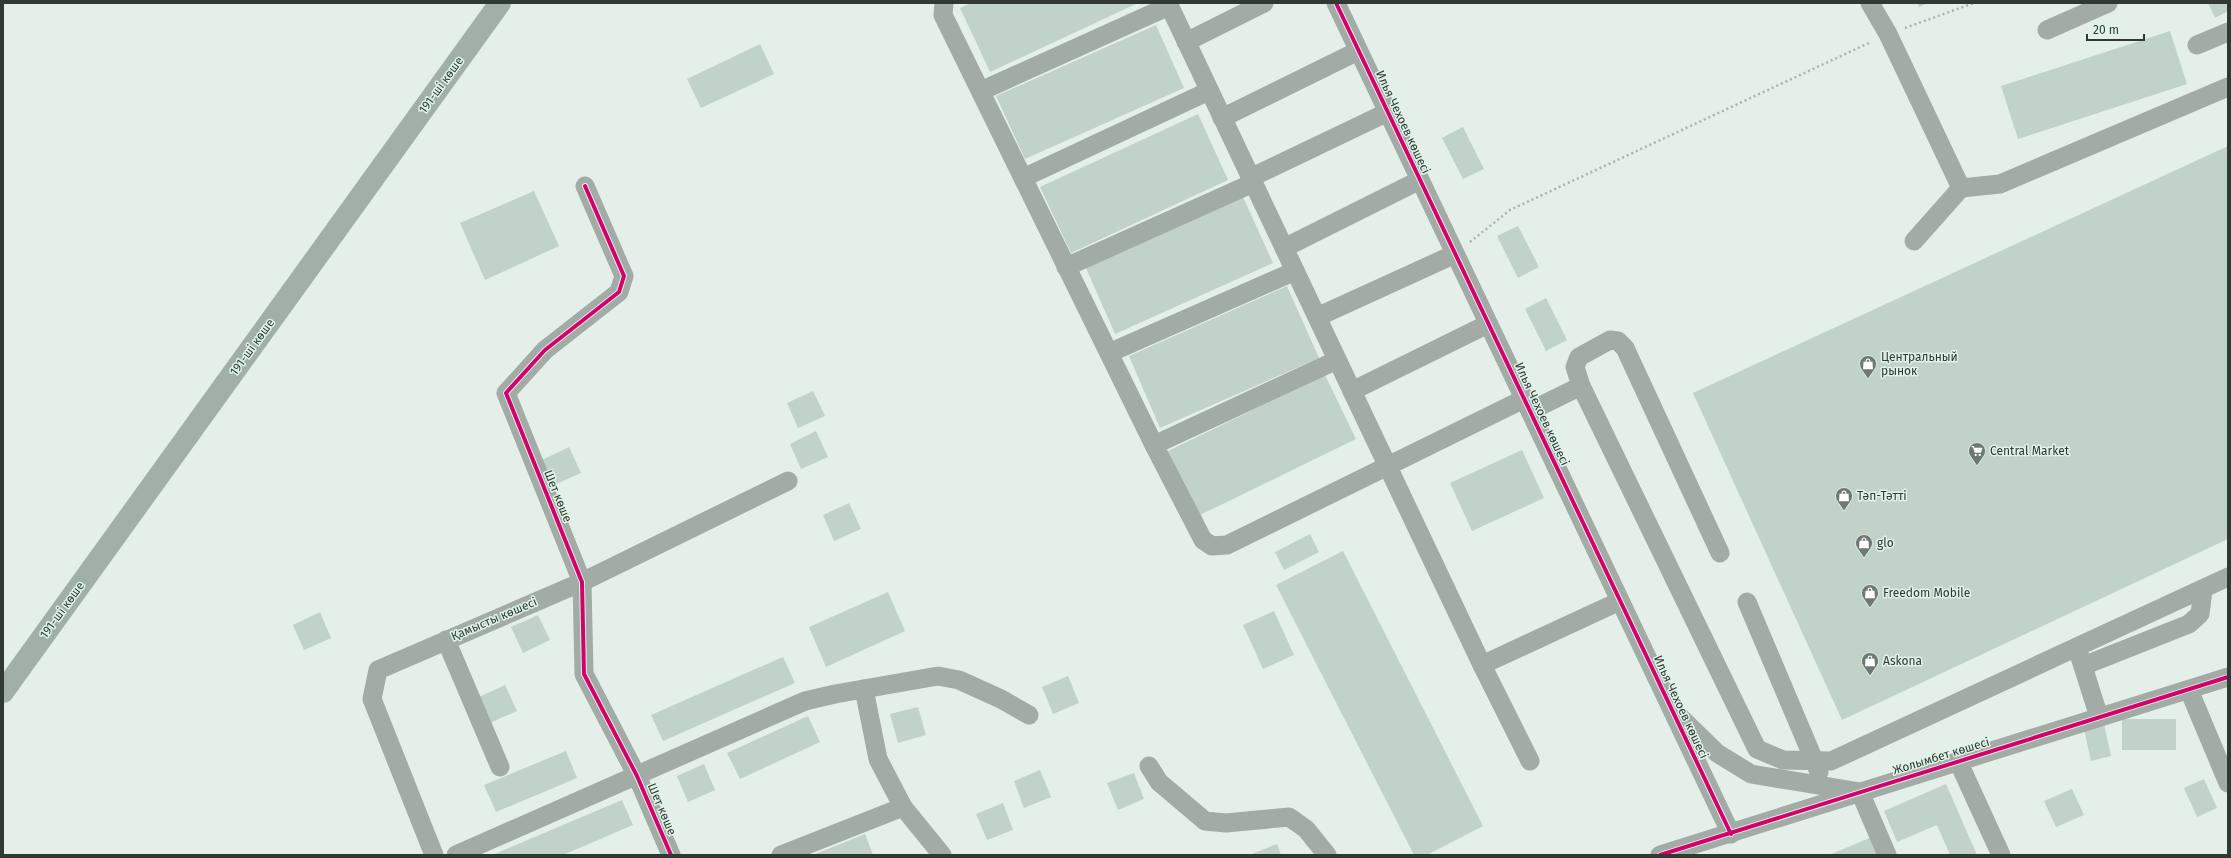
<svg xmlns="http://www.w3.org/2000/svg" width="2231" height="858" viewBox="0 0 2231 858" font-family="'Fira Sans',sans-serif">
  <rect width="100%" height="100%" fill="#e4efe9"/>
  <g fill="#c1d2c9">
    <path d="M970,3H1138L990,72L960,8Z"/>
    <path d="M1917,3H1928L1919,7Z"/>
    <path d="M2208,3H2228V11L2215,18Z"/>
    <path d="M1156,25L1184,88L1025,159L996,96Z"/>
    <path d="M2170,31L2187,84L2018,139L2001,86Z"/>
    <path d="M760,44L774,74L701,108L687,79Z"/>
    <path d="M1198,114L1228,180L1071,253L1040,187Z"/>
    <path d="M1463,127L1484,169L1463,179L1442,138Z"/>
    <path d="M2228,146V539L1842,720L1693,393Z"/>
    <path d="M534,191L559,246L485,280L460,223Z"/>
    <path d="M1243,197L1273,263L1115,334L1086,268Z"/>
    <path d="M1518,226L1539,267L1518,278L1497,236Z"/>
    <path d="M1287,286L1319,358L1160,428L1129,356Z"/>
    <path d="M1546,298L1567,340L1546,351L1525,309Z"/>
    <path d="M1325,375L1356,439L1198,516L1168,451Z"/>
    <path d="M813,391L825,416L798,428L787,403Z"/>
    <path d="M816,431L828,457L801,469L790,444Z"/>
    <path d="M569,447L581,473L554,485L542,460Z"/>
    <path d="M1522,450L1544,498L1472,531L1450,483Z"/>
    <path d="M849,503L861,529L834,541L823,515Z"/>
    <path d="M1310,534L1319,552L1284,570L1275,552Z"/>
    <path d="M1343,551L1483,826L1427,855H1414L1276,585Z"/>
    <path d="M888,592L905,631L826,667L809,627Z"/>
    <path d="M1274,611L1294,655L1263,669L1243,625Z"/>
    <path d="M320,612L331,638L304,650L293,625Z"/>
    <path d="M538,615L550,640L523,653L511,627Z"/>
    <path d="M783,657L795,683L663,741L651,715Z"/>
    <path d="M1068,676L1079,703L1053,714L1042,687Z"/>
    <path d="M505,685L517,711L490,723L479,697Z"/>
    <path d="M918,707L926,735L898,743L890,714Z"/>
    <path d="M808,716L820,742L740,779L727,753Z"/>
    <rect x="2122" y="719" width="54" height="31"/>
    <path d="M2104,724L2111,756L2091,761L2084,729Z"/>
    <path d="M566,751L577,778L496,812L484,785Z"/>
    <path d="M704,764L715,790L688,802L677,776Z"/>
    <path d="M1040,770L1051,797L1024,808L1014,781Z"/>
    <path d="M1134,773L1144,799L1118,810L1107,783Z"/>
    <path d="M2204,779L2217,808L2197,817L2184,788Z"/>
    <path d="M1946,784L1977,855H1950L1937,825L1897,842L1884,811Z"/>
    <path d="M2072,789L2084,815L2056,827L2044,801Z"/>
    <path d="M622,800L633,825L563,855H492Z"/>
    <path d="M1003,803L1013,830L987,840L976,814Z"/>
    <path d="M865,834L873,855H813Z"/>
    <path d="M1872,837L1879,855H1829Z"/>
    <path d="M1277,844L1281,855H1249Z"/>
  </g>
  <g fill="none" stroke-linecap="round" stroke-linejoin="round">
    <g stroke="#a9b3ae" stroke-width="2.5" stroke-dasharray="2 3" stroke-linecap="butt">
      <path d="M1905,28L1974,3"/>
      <path d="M1470,242L1510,210L1871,42"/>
    </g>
    <g stroke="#a2aba6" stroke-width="19">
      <path d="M944,3L943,15L1154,445L1203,540L1212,546L1227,545L1524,399"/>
      <path d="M1168,3L1482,665L1530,761"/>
      <path d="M1336,3L1731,834"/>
      <path d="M1870,3L1888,34L1961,188L2000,184L2228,87"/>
      <path d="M2047,30L2108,3"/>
      <path d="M1186,42L1264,3"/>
      <path d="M2197,45L2228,32"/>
      <path d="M981,91L1169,6"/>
      <path d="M1222,118L1358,51"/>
      <path d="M1023,178L1209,91"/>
      <path d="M1250,178L1388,112"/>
      <path d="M585,186L624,276L619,292L545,350L506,393L582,582L584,674L637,776L671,855"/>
      <path d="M1914,241L1961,188"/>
      <path d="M1284,248L1420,180"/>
      <path d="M1066,267L1253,183"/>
      <path d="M1317,317L1455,254"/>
      <path d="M1109,353L1295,271"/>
      <path d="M1352,391L1488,324"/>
      <path d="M1530,411L1581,386"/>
      <path d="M1154,445L1337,360"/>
      <path d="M1720,553L1625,348L1618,341L1610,340L1579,357L1575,367L1581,386L1757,749L1783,760L1831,761L2228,577"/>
      <path d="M1747,602L1819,772"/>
      <path d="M446,640L500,767"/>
      <path d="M2079,654L2099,717"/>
      <path d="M1482,665L1620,601"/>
      <path d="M2083,666L2189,624L2200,614L2203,590"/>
      <path d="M864,689L878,759L903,807L942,855"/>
      <path d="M2189,690L2228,783"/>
      <path d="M1680,717L1717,753L1751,774L1860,792L1887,855"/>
      <path d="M1958,761L2001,855"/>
      <path d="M1149,766L1159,782L1205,821L1226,823L1289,817L1306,829L1327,855"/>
      <path d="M434,855L372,699L378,670L582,582L788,481"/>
      <path d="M456,855L805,701L835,694L938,676L959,680L1001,699L1029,715"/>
      <path d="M781,855L903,807"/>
      <path d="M1660,855L2228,677"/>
    </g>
    <path stroke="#a2aea8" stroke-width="22" d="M3,692L500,3"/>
    <defs>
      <g id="cycleway">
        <path d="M1336,3L1731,834"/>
        <path d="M585,186L624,276L619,292L545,350L506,393L582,582L584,674L637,776L671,855"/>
        <path d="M1660,855L2228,677"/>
      </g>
    </defs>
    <use href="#cycleway" stroke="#dff4e8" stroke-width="6"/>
    <use href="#cycleway" stroke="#d6006c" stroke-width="4"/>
  </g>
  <defs>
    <symbol id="shop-pin" viewBox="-11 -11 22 30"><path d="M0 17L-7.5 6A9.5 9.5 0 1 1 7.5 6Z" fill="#6f7973" stroke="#dff4e8"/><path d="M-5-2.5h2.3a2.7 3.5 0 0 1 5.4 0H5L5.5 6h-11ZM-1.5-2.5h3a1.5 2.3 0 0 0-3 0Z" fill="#fff"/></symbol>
    <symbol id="supermarket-pin" viewBox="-11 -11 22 30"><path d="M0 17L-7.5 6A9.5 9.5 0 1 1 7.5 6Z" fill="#6f7973" stroke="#dff4e8"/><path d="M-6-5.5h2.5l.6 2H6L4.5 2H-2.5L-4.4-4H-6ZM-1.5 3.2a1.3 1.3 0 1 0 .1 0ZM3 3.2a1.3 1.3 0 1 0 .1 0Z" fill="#fff"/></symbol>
  </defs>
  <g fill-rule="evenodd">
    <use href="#shop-pin" x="1858" y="354" width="20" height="27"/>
    <use href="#supermarket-pin" x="1967" y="441" width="20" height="27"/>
    <use href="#shop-pin" x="1834" y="486" width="20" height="27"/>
    <use href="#shop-pin" x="1854" y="533" width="20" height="27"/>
    <use href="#shop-pin" x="1860" y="583" width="20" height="27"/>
    <use href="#shop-pin" x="1860" y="651" width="20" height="27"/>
  </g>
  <g text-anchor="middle" stroke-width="3" stroke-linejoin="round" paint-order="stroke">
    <g font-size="12" fill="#303934" stroke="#dff4e8">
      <text transform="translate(441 85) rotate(-54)" y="4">191-ші көше</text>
      <text transform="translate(1403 122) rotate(65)" y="4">Илья Чехоев көшесі</text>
      <text transform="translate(252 347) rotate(-54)" y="4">191-ші көше</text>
      <text transform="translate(1542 414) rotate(65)" y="4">Илья Чехоев көшесі</text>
      <text transform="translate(558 496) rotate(68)" y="4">Шет көше</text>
      <text transform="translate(62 610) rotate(-54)" y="4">191-ші көше</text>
      <text transform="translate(494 619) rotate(-23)" y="4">Қамысты көшесі</text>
      <text transform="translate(1681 707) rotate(65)" y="4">Илья Чехоев көшесі</text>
      <text transform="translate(1941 756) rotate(-17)" y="4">Жолымбет көшесі</text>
      <text transform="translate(662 809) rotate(67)" y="4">Шет көше</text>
    </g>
    <g font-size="12" fill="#303934" stroke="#dff4e8" text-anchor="start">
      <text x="1881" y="361">Центральный<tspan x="1881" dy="14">рынок</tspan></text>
      <text x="1990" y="455">Central Market</text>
      <text x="1857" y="500">Тәп-Тәтті</text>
      <text x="1877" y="547">glo</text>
      <text x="1883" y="597">Freedom Mobile</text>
      <text x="1883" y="665">Askona</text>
    </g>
  </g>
  <rect width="2231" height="858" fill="none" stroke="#303934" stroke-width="8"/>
  <path d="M2087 34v6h57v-6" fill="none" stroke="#303934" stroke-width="2"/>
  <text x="2093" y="34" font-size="12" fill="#303934" stroke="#dff4e8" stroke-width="3" paint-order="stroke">20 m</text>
</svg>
